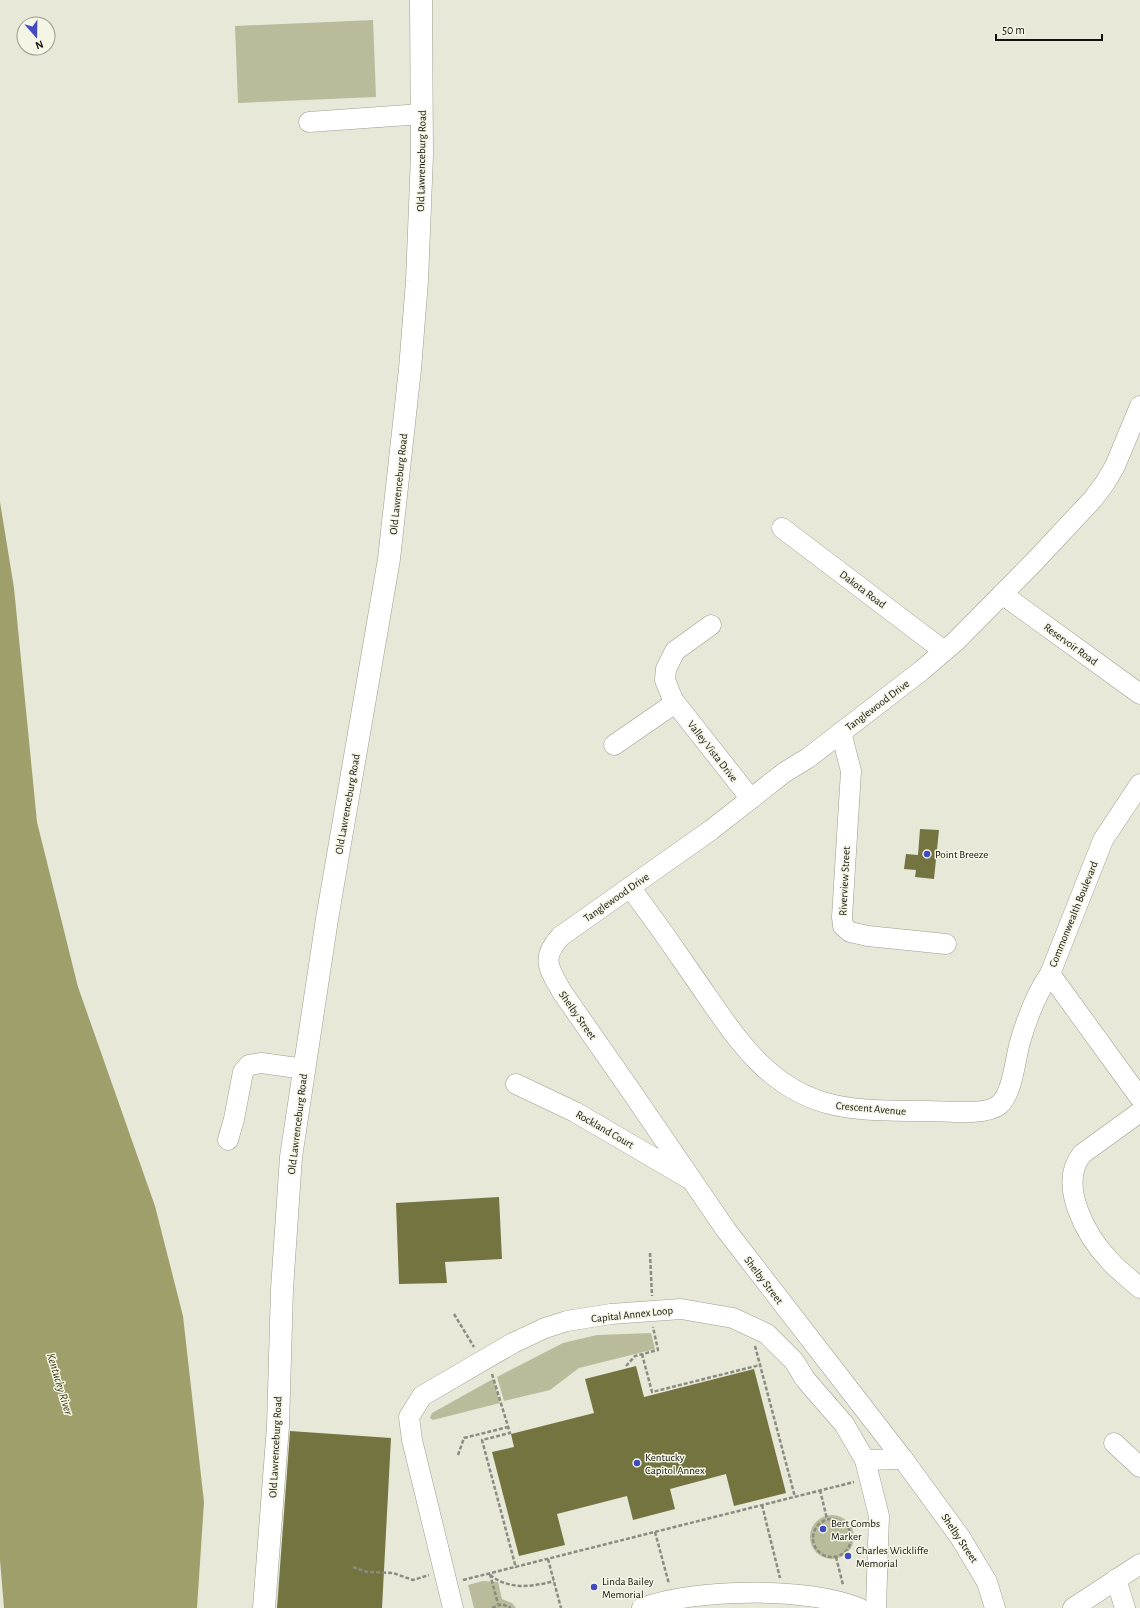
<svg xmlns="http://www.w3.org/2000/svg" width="1140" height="1608" viewBox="0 0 1140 1608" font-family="'Alegreya Sans',sans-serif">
  <rect width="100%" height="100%" fill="#e8e8d9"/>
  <g fill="#babb9b">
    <path d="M373,20L376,97L238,103L235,26Z"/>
    <path d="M651,1333L655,1349L579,1368L550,1390L504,1401L497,1377L563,1343L597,1335Z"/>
    <path d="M493,1379L500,1403L433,1420L430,1418L432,1413Z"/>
    <circle cx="832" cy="1537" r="22"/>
    <path d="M483,1581L498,1582L502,1599L512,1603L516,1608H474L468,1585Z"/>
  </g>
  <path fill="#9f9f6b" d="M0,502L14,588L37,822L78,987L155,1206L183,1316L204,1502L197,1608H4L0,1560Z"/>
  <g fill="#747441">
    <path d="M920,829L939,830L934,879L915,877L916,870L904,869L906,854L918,855Z"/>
    <path d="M499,1197L502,1259L445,1262L447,1283L399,1284L396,1203Z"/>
    <path d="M636,1366L644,1397L754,1369L786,1493L734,1506L726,1474L670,1489L675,1509L633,1520L627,1496L557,1514L565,1545L519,1556L492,1452L514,1447L511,1434L594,1413L585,1379Z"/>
    <path d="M290,1431L391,1438L382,1608H277Z"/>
  </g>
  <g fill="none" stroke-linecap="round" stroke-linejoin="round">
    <defs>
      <g id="minor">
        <path d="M309,122L422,114"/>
        <path d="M782,528L944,651"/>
        <path d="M1002,594L1140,694"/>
        <path d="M711,625L675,651L666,669L665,680L673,700L751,799"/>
        <path d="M841,732L851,771L842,917L843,926L850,932L868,936L946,944"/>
        <path d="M614,745L675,703"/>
        <path d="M630,887C653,918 675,949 696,980C733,1033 766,1090 834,1105C862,1111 894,1111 923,1111C942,1110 984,1117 999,1105C1013,1093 1015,1059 1020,1042C1027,1018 1036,994 1050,974L1103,840L1140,784"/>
        <path d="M1050,974L1140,1098"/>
        <path d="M516,1084L575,1112L688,1178"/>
        <path d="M1140,1112L1082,1154C1057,1185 1087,1237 1110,1261C1119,1271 1130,1279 1140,1288"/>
        <path d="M228,1140L234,1119L243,1072L249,1065L262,1063L304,1069"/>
        <path d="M1114,1443L1140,1467"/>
        <path d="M865,1460L903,1459"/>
        <path d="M1116,1579L1125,1608"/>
        <path d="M453,1608L412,1440L409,1417L422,1396L513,1343L545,1328L567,1321L611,1314L681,1309L733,1318L767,1334L794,1361L805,1379L844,1424L865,1460L879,1516L876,1608"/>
        <path d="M642,1608C696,1588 806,1587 859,1608"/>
        <path d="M995,1608L987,1582L960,1537L903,1459L726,1230L631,1091L562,992C549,969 540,958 561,936L711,830L785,772L808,758L921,671L956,641L1035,561L1093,499L1105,483L1115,466L1140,406"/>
        <path d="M1073,1608L1140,1564"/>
      </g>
      <path id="major" d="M264,1608L278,1426L282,1289L291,1157L327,919L389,559L410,369L417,281L422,155L421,0"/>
    </defs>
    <use href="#minor" stroke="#9c9d8e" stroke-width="21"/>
    <use href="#major" stroke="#9c9d8e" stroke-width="23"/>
    <g stroke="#8b8c81" stroke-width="2.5" stroke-dasharray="4 2" stroke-linecap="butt">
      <path d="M650,1253L652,1296"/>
      <path d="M454,1314L474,1347"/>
      <path d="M755,1346L795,1497"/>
      <path d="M642,1354L652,1392L760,1365"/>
      <path d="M626,1366L635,1356L658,1350L653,1327"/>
      <path d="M492,1374L510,1433L482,1440L516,1568"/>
      <path d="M458,1455L464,1438L508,1427"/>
      <path d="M820,1490L827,1519"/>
      <path d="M762,1505L780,1578"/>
      <circle cx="832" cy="1538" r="19"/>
      <path d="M655,1532L669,1584"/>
      <path d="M836,1557L843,1585"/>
      <path d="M548,1559L561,1608"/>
      <path d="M353,1567L367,1572L393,1573L413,1580L429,1575"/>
      <path d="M490,1574L498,1604"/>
      <path d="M490,1575C509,1590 532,1587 554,1581"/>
      <path d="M463,1580L854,1482"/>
      <path d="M492,1608L502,1604L511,1608"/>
    </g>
    <use href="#minor" stroke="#fff" stroke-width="20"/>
    <use href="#major" stroke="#fff" stroke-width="22"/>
  </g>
  <g fill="#3e4cc0" stroke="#f5f5e6" stroke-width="1.5">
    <circle cx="927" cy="854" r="4"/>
    <circle cx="637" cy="1463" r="4"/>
    <circle cx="823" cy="1529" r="4"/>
    <circle cx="848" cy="1556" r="4"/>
    <circle cx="594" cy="1587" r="4"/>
  </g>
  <g text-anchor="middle" stroke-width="3" stroke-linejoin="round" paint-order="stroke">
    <g font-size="11" fill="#11120c" stroke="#f5f5e6">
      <text transform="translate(421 161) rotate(-89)" y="4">Old Lawrenceburg Road</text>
      <text transform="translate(398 484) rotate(-84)" y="4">Old Lawrenceburg Road</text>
      <text transform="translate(863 589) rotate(37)" y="4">Dakota Road</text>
      <text transform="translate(1071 644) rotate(36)" y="4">Reservoir Road</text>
      <text transform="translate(877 705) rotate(-37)" y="4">Tanglewood Drive</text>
      <text transform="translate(713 751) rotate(52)" y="4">Valley Vista Drive</text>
      <text transform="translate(347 804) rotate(-80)" y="4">Old Lawrenceburg Road</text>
      <text transform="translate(844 881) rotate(-87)" y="4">Riverview Street</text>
      <text transform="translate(616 897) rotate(-35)" y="4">Tanglewood Drive</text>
      <text transform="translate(1073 914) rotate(-68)" y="4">Commonwealth Boulevard</text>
      <text transform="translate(578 1015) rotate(55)" y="4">Shelby Street</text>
      <text transform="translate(871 1108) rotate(5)" y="4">Crescent Avenue</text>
      <text transform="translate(297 1124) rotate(-83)" y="4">Old Lawrenceburg Road</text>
      <text transform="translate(605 1129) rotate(30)" y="4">Rockland Court</text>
      <text transform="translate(764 1280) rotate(53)" y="4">Shelby Street</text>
      <text transform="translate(632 1314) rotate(-6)" y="4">Capital Annex Loop</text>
      <text transform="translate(275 1447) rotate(-87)" y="4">Old Lawrenceburg Road</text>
      <text transform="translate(960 1538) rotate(56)" y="4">Shelby Street</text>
    </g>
    <g font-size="11" fill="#11120c" stroke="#f5f5e6" text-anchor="start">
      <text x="935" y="858">Point Breeze</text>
      <text x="645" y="1461">Kentucky<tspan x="645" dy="13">Capitol Annex</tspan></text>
      <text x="831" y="1527">Bert Combs<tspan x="831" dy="13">Marker</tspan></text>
      <text x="856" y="1554">Charles Wickliffe<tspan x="856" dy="13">Memorial</tspan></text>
      <text x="602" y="1585">Linda Bailey<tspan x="602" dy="13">Memorial</tspan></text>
    </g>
    <g font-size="12" font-style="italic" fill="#343308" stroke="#f5f5e6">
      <text transform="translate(60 1384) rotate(73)" y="4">Kentucky River</text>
    </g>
  </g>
  <g transform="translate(36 36) rotate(160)"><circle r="19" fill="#f5f5e6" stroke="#9a9a8f"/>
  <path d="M0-3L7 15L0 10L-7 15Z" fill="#3e4cc0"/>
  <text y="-6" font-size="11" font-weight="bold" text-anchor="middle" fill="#11120c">N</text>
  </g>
  <path d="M996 34v6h106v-6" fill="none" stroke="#11120c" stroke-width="2"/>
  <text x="1002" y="34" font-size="12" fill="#11120c" stroke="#f5f5e6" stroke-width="3" paint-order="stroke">50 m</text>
</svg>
